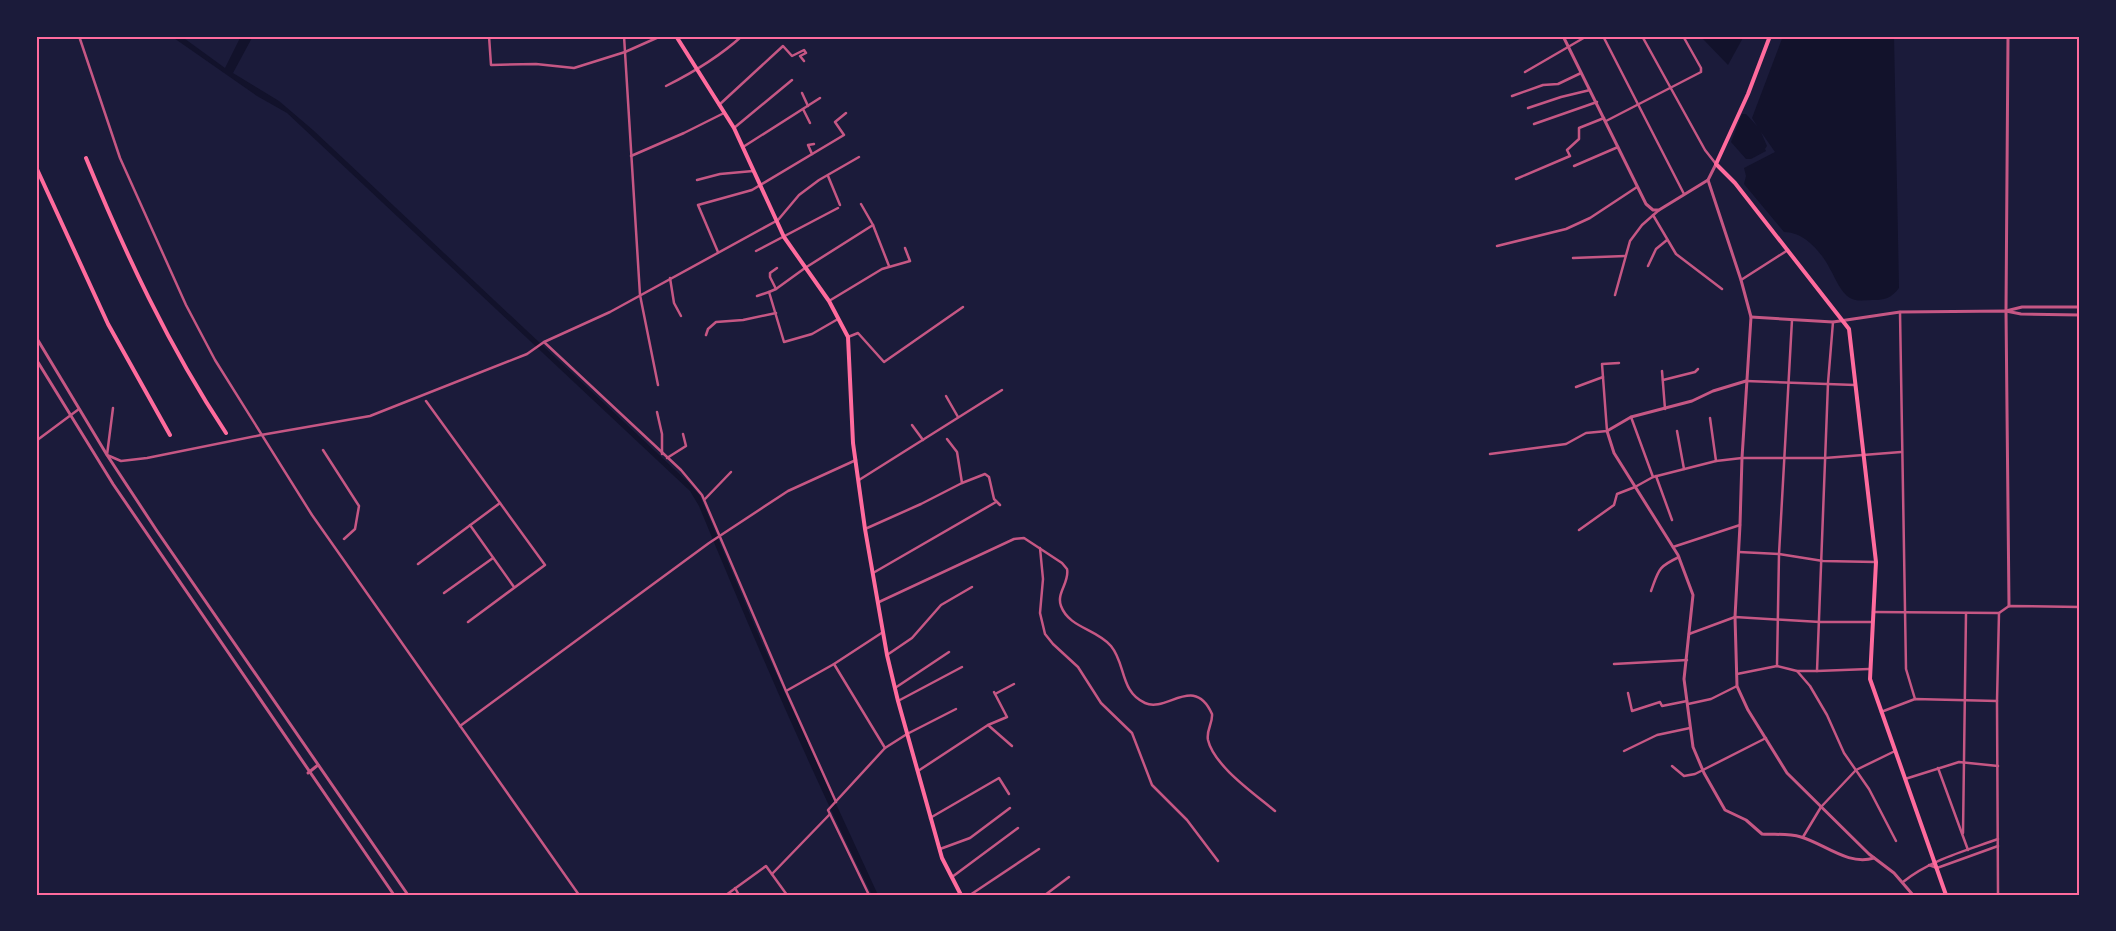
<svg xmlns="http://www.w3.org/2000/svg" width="2116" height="931" viewBox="0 0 2116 931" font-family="'Public Sans',sans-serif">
  <rect width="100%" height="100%" fill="#1b1b3a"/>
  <g fill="#12122b">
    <path d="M171,36H181L225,68L241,36H253L233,73L279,101L313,130L687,481L700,496L762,643L878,895H872C809,768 753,637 699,506L690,491L287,113L257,96Z"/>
    <path d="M1700,36H1744L1728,65Z"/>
    <path d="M1783,36H1894L1899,288C1891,298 1886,300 1873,300C1865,300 1857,302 1850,298C1840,292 1836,279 1830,269C1822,253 1805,232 1784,232L1744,184L1746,176L1744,168L1775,152L1761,132L1767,146L1765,149L1766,151L1751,159H1746L1731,142L1742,114H1746L1757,126L1752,118Z"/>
  </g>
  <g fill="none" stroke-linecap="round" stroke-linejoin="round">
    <g stroke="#c65784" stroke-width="2.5">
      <path d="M79,36L120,158L186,305L215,360L312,515L579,895"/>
      <path d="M489,36L491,65L536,64L574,68L625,52L661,36"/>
      <path d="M624,36L640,295L658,385"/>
      <path d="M1603,36L1684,194"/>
      <path d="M1642,36L1705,150L1716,164"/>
      <path d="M791,37L792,36"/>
      <path d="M1525,72L1587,36"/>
      <path d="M666,86C694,72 719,57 742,36"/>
      <path d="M802,93L808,106"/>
      <path d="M1512,96L1543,85L1558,84L1581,73"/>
      <path d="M719,105L783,46L792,56L804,50L806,53L800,56L804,61"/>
      <path d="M1528,108L1561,97L1590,90"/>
      <path d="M803,109L810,123"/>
      <path d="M1606,121L1701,72V68L1683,36"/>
      <path d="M1534,124L1597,102"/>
      <path d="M734,128L792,80"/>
      <path d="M743,147L820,98"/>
      <path d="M812,154L808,145L814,144"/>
      <path d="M631,156L684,133L724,113"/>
      <path d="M1574,166L1618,147"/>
      <path d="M828,176L840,205"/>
      <path d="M1516,179L1570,156L1567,150L1579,139V128L1604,118"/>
      <path d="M697,180L720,174L753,171"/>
      <path d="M861,204L873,225L889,266"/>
      <path d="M1653,215L1676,254L1722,289"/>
      <path d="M1497,246L1566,229L1590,218L1637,187"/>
      <path d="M756,251L838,208"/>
      <path d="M718,252L698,205L752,190L844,135L835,122L846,113"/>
      <path d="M1573,258L1625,256"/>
      <path d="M1648,266L1656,249L1667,240"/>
      <path d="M670,278L674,303L681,316"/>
      <path d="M1741,280L1788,250"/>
      <path d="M776,289L770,277V273L777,268"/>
      <path d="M1615,295L1630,241L1642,225L1659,210"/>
      <path d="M757,296L769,292"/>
      <path d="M829,301L882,269L910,261L905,248"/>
      <path d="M1900,312L1906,669L1915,699"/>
      <path d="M838,319L812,334L784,342L769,292L776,289L805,268L873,225"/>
      <path d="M706,335L708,329L716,322L743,320L776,313"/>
      <path d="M848,337L858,333L884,362L963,307"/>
      <path d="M544,342L681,470L702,495L786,691L836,802"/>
      <path d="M1662,371L1665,409"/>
      <path d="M1663,380L1695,372L1698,369"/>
      <path d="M1746,381L1855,385"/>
      <path d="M1576,387L1603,377"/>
      <path d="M946,396L958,417"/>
      <path d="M426,401L545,565L468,622"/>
      <path d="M113,408L107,455L121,461L147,458L261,435L370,416L527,354L544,342L610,312L778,220L799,195L819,180L859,157"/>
      <path d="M657,412L662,434V454"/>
      <path d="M1631,417L1653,477"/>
      <path d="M1710,418L1716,461"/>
      <path d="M912,425L923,440"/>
      <path d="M1677,431L1684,469"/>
      <path d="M947,439L957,452L962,483"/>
      <path d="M36,441L79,409"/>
      <path d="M323,450L359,506L355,529L344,539"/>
      <path d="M1490,454L1566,444L1586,433L1607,431L1602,364L1619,363"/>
      <path d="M667,458L686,446L683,434"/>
      <path d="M1656,476L1672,520"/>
      <path d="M859,480L1002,390"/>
      <path d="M705,499L731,472"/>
      <path d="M470,525L514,587"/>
      <path d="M865,529L921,504L962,483L985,474L989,477L994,499L1000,505"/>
      <path d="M1579,530L1614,505L1617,494L1635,487L1653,477L1716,461L1742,458H1825L1901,452"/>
      <path d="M1673,547L1740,525"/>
      <path d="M1040,548L1043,579L1040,613L1045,634L1053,644L1078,667L1101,703L1132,733L1152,785L1187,820L1218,861"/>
      <path d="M1739,552L1779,554L1823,561L1876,562"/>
      <path d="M418,564L500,503"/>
      <path d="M873,573L996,502"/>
      <path d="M1651,591C1659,569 1658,567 1679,557"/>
      <path d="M444,593L493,558"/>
      <path d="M879,602L1014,539L1024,538L1062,563L1067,569C1070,582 1056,593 1061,606C1069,628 1097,629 1111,646C1126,664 1120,692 1145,703C1167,713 1194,674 1212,714C1213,723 1206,730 1208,740C1214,766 1255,794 1275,811"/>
      <path d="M1873,612L1999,613L2009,606L2080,607"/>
      <path d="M1689,634L1735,617L1820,622H1872"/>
      <path d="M887,655L912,638L941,605L972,587"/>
      <path d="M834,664L885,748"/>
      <path d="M1614,664L1687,660"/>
      <path d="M1777,666L1779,554L1792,320"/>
      <path d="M1797,671L1810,686L1827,715L1844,753L1869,789L1896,841"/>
      <path d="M1817,671L1828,383L1833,322"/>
      <path d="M1737,674L1777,666L1797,671H1817L1869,669"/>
      <path d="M895,688L949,652"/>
      <path d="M786,691L834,664L883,632"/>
      <path d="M1628,693L1632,711L1660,702L1662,706L1687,701"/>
      <path d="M995,694L1014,684"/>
      <path d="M898,701L962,667"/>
      <path d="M1688,704L1711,699L1737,686"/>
      <path d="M1881,712L1915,699L1997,701"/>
      <path d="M988,725L1012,746"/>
      <path d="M460,726L709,543L788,491L856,460"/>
      <path d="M1624,751L1657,735L1690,728"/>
      <path d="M1672,766L1684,776L1695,774L1766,738"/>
      <path d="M1938,768L1968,850"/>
      <path d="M918,771L988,725L1007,717L994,692"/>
      <path d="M1905,779L1959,762L1998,766"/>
      <path d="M930,818L999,778L1009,794"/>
      <path d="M1963,833L1966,613"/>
      <path d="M1803,837L1821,807L1856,770L1895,751"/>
      <path d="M940,849L970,838L1010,808"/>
      <path d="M1929,865L1937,868L1998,846"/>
      <path d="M772,874L830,814"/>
      <path d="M952,877L1018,828"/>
      <path d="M1903,882C1930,860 1965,851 1998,839"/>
      <path d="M735,888L739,895"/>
      <path d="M726,895L766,866L787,895"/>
      <path d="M869,895L828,810L885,748L907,734L956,709"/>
      <path d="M970,895L1039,849"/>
      <path d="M1045,895L1069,877"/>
      <path d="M1998,895L1997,701L1999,613"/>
    </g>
    <g stroke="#c65784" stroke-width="3">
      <path d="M1563,36L1646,204L1653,210H1659L1708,180"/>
      <path d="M2008,36L2006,311L2009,606"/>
      <path d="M1716,164L1708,180L1741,280L1751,317L1742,458L1740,525L1735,617L1737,686L1748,710L1787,773L1869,854L1894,873L1913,895"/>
      <path d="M2006,311L2022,307H2080"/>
      <path d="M1751,317L1833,322L1900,312L2006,311L2021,314L2080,315"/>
      <path d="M36,337L107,455L157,531L408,895"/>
      <path d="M36,359L113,484L394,895"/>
      <path d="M1746,381L1713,391L1692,401L1631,417L1607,431L1614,453L1678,555L1693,595L1684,679L1693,747L1704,773L1725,810L1746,820L1762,834C1775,835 1787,833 1801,837C1825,844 1848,866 1874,858"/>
      <path d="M308,773L318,765"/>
    </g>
    <path stroke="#ff6b9d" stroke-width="4" d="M1770,36L1748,94L1716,164L1735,183L1849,329L1876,562L1870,679L1946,895"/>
    <g stroke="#ff6b9d" stroke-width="4">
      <path d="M676,36L734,128L784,237L829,301L848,337L853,443L865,529L887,655L898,701L942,858L961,895"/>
      <path d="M86,158C125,253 169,347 226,433"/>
      <path d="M36,167L108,324L170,435"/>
    </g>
  </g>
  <rect width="2116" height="931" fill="none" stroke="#1b1b3a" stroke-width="75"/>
  <rect x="38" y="38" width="2040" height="856" fill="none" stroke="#ff6b9d" stroke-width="2"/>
</svg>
